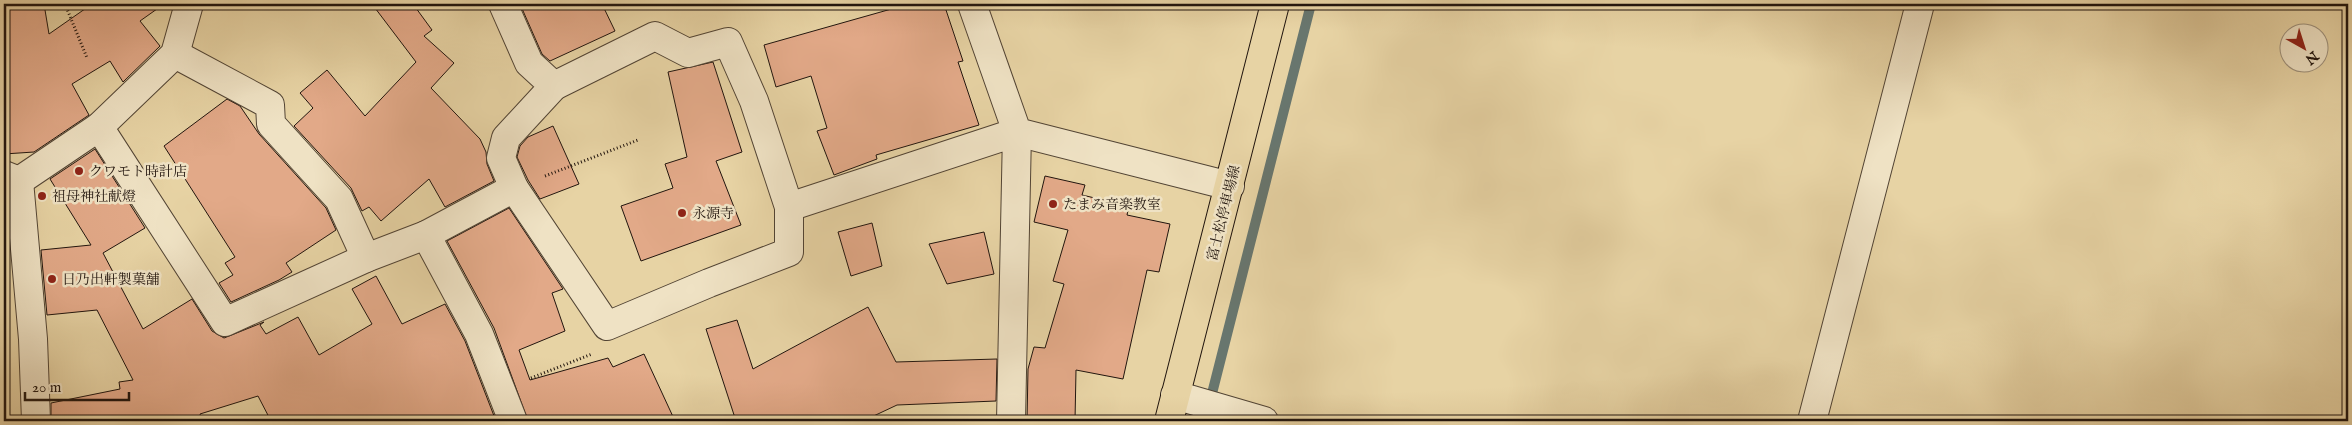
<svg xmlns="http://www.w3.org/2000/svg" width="2352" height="425" viewBox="0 0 2352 425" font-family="'IM FELL English','Noto Serif JP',serif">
  <rect width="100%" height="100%" fill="#e7d3a4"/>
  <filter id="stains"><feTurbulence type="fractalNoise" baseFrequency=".004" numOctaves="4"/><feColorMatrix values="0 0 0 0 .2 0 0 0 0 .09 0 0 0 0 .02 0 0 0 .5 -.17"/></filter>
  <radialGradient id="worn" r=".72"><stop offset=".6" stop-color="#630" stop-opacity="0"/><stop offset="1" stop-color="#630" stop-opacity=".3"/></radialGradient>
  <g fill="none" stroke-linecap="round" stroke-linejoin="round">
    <path stroke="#68766e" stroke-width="10" d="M1205,421L1311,4"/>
  </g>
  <g fill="#e2a988" stroke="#21150e">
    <path d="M4,4H44L49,34L92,4H164L140,21L160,46L123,82L110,61L72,84L89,115L34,152L4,154Z"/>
    <path d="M372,4H413L432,30L424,36L454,63L431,88L480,139L486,152L487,164L494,181L445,207L429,179L381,221L369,207L362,211L351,188L294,126L313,108L300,93L327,70L365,116L416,62Z"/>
    <path d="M520,4H602L615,31L550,61L542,54Z"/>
    <path d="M909,4H944L963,61L958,62L979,125L876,155L877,159L834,175L817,131L827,128L811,76L776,87L764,45Z"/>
    <path d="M713,62L742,152L716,161L741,225L641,261L621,206L673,188L665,164L687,157L668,72Z"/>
    <path d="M227,99L240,106L259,134L326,208L336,230L286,263L292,272L279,280L231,302L219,283L233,275L225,263L235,257L164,146Z"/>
    <path d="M553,126L579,184L540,199L528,180L517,157L520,146L528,137Z"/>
    <path d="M95,149L145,228L103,253L143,329L192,299L212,331L224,338L264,322L260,325L266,334L298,317L319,355L372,324L352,289L376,276L402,324L445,304L465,341L496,421H271L258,396L200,414L202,421H51V403L120,389L119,382L133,380L97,310L47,315L41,250L91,245L50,179Z"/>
    <path d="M1045,176L1085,185L1082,195L1129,206L1127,215L1170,224L1159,272L1147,270L1123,379L1076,370L1075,421H1027L1028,369L1034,347L1045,348L1064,284L1053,281L1068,230L1034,222Z"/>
    <path d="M509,208L563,289L552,293L565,331L519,350L530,380L608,358L613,367L644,354L675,421H528L494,328L447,241Z"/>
    <path d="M872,223L882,266L851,276L838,232Z"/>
    <path d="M984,232L994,274L947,284L929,244Z"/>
    <path d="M868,307L896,362L997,359L996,401L897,405L863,421H736L706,329L737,320L753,369Z"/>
  </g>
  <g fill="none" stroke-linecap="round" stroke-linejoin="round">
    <defs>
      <g id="minor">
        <path d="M503,4L529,63L554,86L506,138L501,158L514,188L426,235L479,334L513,421"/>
        <path d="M972,4L1017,132L1230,186"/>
        <path d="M175,54L270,105L271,124L339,199L366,258"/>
        <path d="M99,127L225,322L366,258L426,235"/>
        <path d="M4,175L19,181L33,339L36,421"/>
        <path d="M19,181L99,127L175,54L189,4"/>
        <path d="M514,188L607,326L709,283L789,252V207L754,101L728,42L688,53L655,36L554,86"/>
        <path d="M789,207L1017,132L1011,421"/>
        <path d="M1175,395L1264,421"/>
        <path d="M1812,421L1920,4"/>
      </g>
      <path id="major" d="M1169,421L1275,4"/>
    </defs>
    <use href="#minor" stroke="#524434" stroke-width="30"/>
    <use href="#major" stroke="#21150e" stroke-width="30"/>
    <g stroke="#21150e" stroke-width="3" stroke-dasharray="1 2.5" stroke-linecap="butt">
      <path d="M65,4L87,58"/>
      <path d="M545,176L638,140"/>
      <path d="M531,378L592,354"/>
    </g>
    <use href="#minor" stroke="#efe2c4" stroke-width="28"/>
    <use href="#major" stroke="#e7d3a4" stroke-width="28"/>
  </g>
  <g fill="#8f2418" stroke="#efe2c4" stroke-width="2">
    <circle cx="79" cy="171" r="5"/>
    <circle cx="42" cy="196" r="5"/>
    <circle cx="1053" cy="204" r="5"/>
    <circle cx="682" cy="213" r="5"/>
    <circle cx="52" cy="279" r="5"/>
  </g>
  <g text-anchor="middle" stroke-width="5" stroke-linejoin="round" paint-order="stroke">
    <g font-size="14" fill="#21150e" stroke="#efe2c4" text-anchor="start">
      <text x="89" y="176">クワモト時計店</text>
      <text x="52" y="201">祖母神社献燈</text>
      <text x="1063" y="209">たまみ音楽教室</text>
      <text x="692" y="218">永源寺</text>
      <text x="62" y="284">日乃出軒製菓舗</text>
    </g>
    <g font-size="14" fill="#21150e" stroke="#efe2c4">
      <text transform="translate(1223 213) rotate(-76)" y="5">富士松停車場線</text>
    </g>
  </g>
  <rect width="2352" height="425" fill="none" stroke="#e7d3a4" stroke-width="20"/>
  <rect x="5" y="5" width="2342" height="415" fill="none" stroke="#21150e" stroke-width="2.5"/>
  <rect x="10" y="10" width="2332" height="405" fill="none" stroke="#21150e"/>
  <g transform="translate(2304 48) rotate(141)"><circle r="24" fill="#efe2c4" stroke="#9d907b"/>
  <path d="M0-4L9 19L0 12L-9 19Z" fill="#8f2418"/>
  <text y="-8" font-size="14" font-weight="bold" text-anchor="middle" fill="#21150e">N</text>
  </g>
  <path d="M25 392v8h104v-8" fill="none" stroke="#21150e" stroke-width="2.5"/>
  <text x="32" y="392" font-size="15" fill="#21150e" stroke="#efe2c4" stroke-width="4" paint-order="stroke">20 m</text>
  <rect width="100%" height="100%" filter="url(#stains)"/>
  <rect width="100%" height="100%" fill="url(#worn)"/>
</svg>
